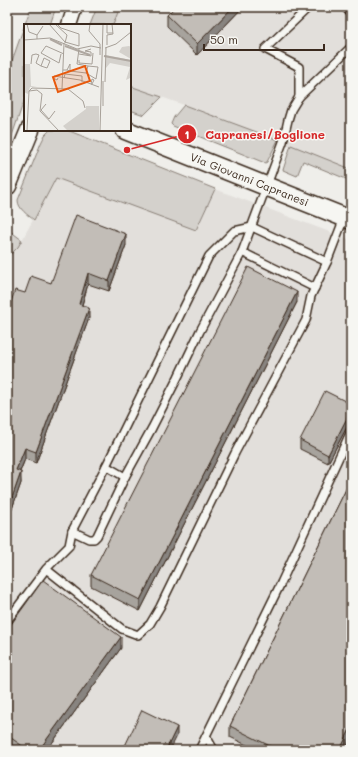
<svg xmlns="http://www.w3.org/2000/svg" width="358" height="757" viewBox="0 0 358 757" font-family="Mali,sans-serif">
  <rect width="100%" height="100%" fill="#efeeea"/>
  <filter id="ink" filterUnits="userSpaceOnUse"><feTurbulence type="fractalNoise" baseFrequency=".025" numOctaves="2"/><feDisplacementMap in="SourceGraphic" scale="8" xChannelSelector="R" yChannelSelector="G"/><feConvolveMatrix kernelMatrix="1 2 1 2 8 2 1 2 1" color-interpolation-filters="sRGB"/></filter>
  <g filter="url(#ink)">
    <g fill="#e2dfdb">
      <path d="M119,7H351V169L184,105L130,86V25H113Z"/>
      <path d="M56,178L181,223L196,230L215,189L351,240V750H7V258L18,247L22,240Z"/>
    </g>
    <g fill="#d4d1cc" stroke="#887e75">
      <path d="M31,7H56L50,25H25V98L7,150V75Z"/>
      <path d="M97,7H120L113,25H90Z"/>
      <path d="M130,86L162,97L144,115L130,110Z"/>
      <path d="M184,105L278,140L267,162L265,163L173,126L171,124L174,117Z"/>
      <path d="M50,130H67L215,189L196,230L56,178L34,220C28,215 18,209 18,200L41,143L45,135Z"/>
      <path d="M291,145L351,169V181L303,161L297,176L283,170Z"/>
      <path d="M7,230L10,231L22,240L18,247L7,258Z"/>
    </g>
    <g fill="none" stroke-linecap="round" stroke-linejoin="round">
      <defs>
        <g id="service">
          <path d="M345,7L351,14"/>
          <path d="M299,97V67L265,49L309,7"/>
          <path d="M242,252L315,288"/>
          <path d="M327,262L344,218"/>
          <path d="M106,466L125,477"/>
          <path d="M72,531L89,539H94L97,536L125,477L152,428L178,377L200,331L242,252L283,142L288,120L291,110L299,97L351,47"/>
          <path d="M7,621L46,569L69,546L72,531L106,466L209,256L234,231L252,227L327,262L311,296L306,320L235,453L160,607L150,624L138,635L122,629L46,569"/>
          <path d="M206,736L214,750"/>
          <path d="M199,750L281,583L351,431"/>
        </g>
        <path id="minor" d="M69,25L75,7"/>
        <g id="tertiary">
          <path id="s1" d="M125,130L351,220"/>
          <path d="M7,186L30,130"/>
        </g>
      </defs>
      <use href="#service" stroke="#3b2a1e" stroke-width="10"/>
      <use href="#minor" stroke="#3b2a1e" stroke-width="17"/>
      <use href="#tertiary" stroke="#3b2a1e" stroke-width="21"/>
      <use href="#service" stroke="#f6f6f2" stroke-width="7"/>
      <use href="#minor" stroke="#f6f6f2" stroke-width="14"/>
      <use href="#tertiary" stroke="#f6f6f2" stroke-width="18"/>
    </g>
    <g fill="#a7a39d" stroke="#3b2a1e">
      <path d="M243,7L197,55L167,26V15Z"/>
      <path d="M126,245L109,291L88,284L82,305L89,318L36,463L25,459L20,472L21,483L7,523L25,293L51,283Z"/>
      <path d="M297,302L140,611L91,586V575Z"/>
      <path d="M351,404V419L328,463L300,449V440Z"/>
      <path d="M351,479V738L345,750H257L230,737V726Z"/>
      <path d="M7,630L121,648L47,750H13L7,745Z"/>
    </g>
    <g fill="#888480" stroke="#3b2a1e">
      <path d="M233,7H243L197,55V44Z"/>
      <path d="M126,234V245L109,291V281Z"/>
      <path d="M88,273V284L79,315V304Z"/>
      <path d="M297,292V302L140,611V600Z"/>
      <path d="M89,308V318L36,463V452Z"/>
      <path d="M351,410V419L328,463V455Z"/>
      <path d="M25,448V459L16,481V470Z"/>
      <path d="M21,472V483L7,523V512Z"/>
      <path d="M121,637V648L47,750H39Z"/>
      <path d="M177,727V736L170,750H166Z"/>
      <path d="M351,727V738L345,750H340Z"/>
    </g>
    <g fill="#c2bdb7" stroke="#3b2a1e">
      <path d="M175,7H233L197,44L167,15Z"/>
      <path d="M76,215L126,234L109,281L88,273L79,304L89,308L36,452L25,448L16,470L21,472L7,512V314L15,290L25,293L31,276L51,283Z"/>
      <path d="M248,267L297,292L140,600L91,575Z"/>
      <path d="M325,391L351,404V410L328,455L300,440Z"/>
      <path d="M351,479V727L340,750H278L230,726Z"/>
      <path d="M43,580L121,637L39,750H28L7,735V630Z"/>
      <path d="M142,710L177,727L166,750H123Z"/>
    </g>
  </g>
  <g text-anchor="middle" stroke-width="3" stroke-linejoin="round" paint-order="stroke">
    <g font-size="11" fill="#3b2a1e" stroke="#f6f6f2">
      <text dy="4" stroke="none"><textPath href="#s1" startOffset="134">Via Giovanni Capranesi</textPath></text>
    </g>
  </g>
  <g transform="translate(24 24)">
    <rect width="107" height="107" fill="#efeeea"/>
    <path d="M105,22L107,23V35L95,28L98,23ZM82,31L107,36V52L106,54L102,56L106,43L86,39L82,44ZM0,40H6L7,62L13,63H6L4,70L0,68ZM62,82H75V107H44L39,102L62,85Z" fill="#d4d1cc"/>
    <path fill="none" stroke="#afa8a1" stroke-width="2" d="M26,15L38,21M41,22L66,31M80,32L107,37"/>
    <path fill="none" stroke="#a7a098" stroke-width="1" d="M3,0L5,8L13,11M25,0L41,18L55,22V10L37,4L33,0M31,0L43,11L41,19M66,0L65,7L76,20V31M83,0V9H89M13,15V11L19,2M0,16L26,14L53,25L67,22L77,24M83,21V11L89,10L88,0M81,24L92,20L107,8M55,25L53,40L64,42M37,30L35,39L17,29L22,22L40,30M55,30L67,32V28L61,27L67,25M55,36V39L68,40L69,29M7,40L8,31L12,30L15,31L12,39L17,42L20,34L26,37L23,44L17,42M39,46H43L46,47V40L43,46M46,47L62,49L64,42L74,43L72,55L62,49M34,54L33,56L29,54L30,52L56,56L75,63M40,54L41,50L58,52V58M68,55L70,56L68,60H67ZM81,58L82,24M38,65L40,19M5,67L8,64L44,65L59,77L61,84M5,67L13,66L18,70L16,87L35,107M22,80L17,86L25,95L31,87M79,82V57M3,107L5,67M76,107L79,0"/>
    <path fill="#e8590c" fill-opacity="0.15" stroke="#e8590c" stroke-width="2" d="M61,42L66,57L34,68L29,53Z"/>
    <rect width="107" height="107" fill="none" stroke="#3b2a1e" stroke-width="2"/>
  </g>
  <path fill="none" stroke="#d62828" stroke-width="1.5" d="M127 150L187 134"/>
  <g fill="#d62828" stroke="#f6f6f2" stroke-width="1.5">
    <circle cx="127" cy="150" r="4"/>
    <circle cx="187" cy="134" r="10"/>
  </g>
  <g font-size="12" text-anchor="middle" font-weight="bold" fill="#fff">
    <text x="187" y="139">1</text>
  </g>
  <g font-size="12" text-anchor="middle" font-weight="bold" fill="#d62828" stroke="#f6f6f2" stroke-width="3" stroke-linejoin="round" paint-order="stroke">
    <text x="265" y="139">Capranesi/Boglione</text>
  </g>
  <rect width="358" height="757" fill="none" stroke="#f6f6f2" stroke-width="24"/>
  <rect x="12" y="12" width="334" height="733" fill="none" stroke="#3b2a1e" stroke-width="1.5" filter="url(#ink)"/>
  <path d="M204 44v6h120v-6" fill="none" stroke="#3b2a1e" stroke-width="2"/>
  <text x="210" y="44" font-size="12" fill="#3b2a1e" stroke="#f6f6f2" stroke-width="3" paint-order="stroke">50 m</text>
</svg>
